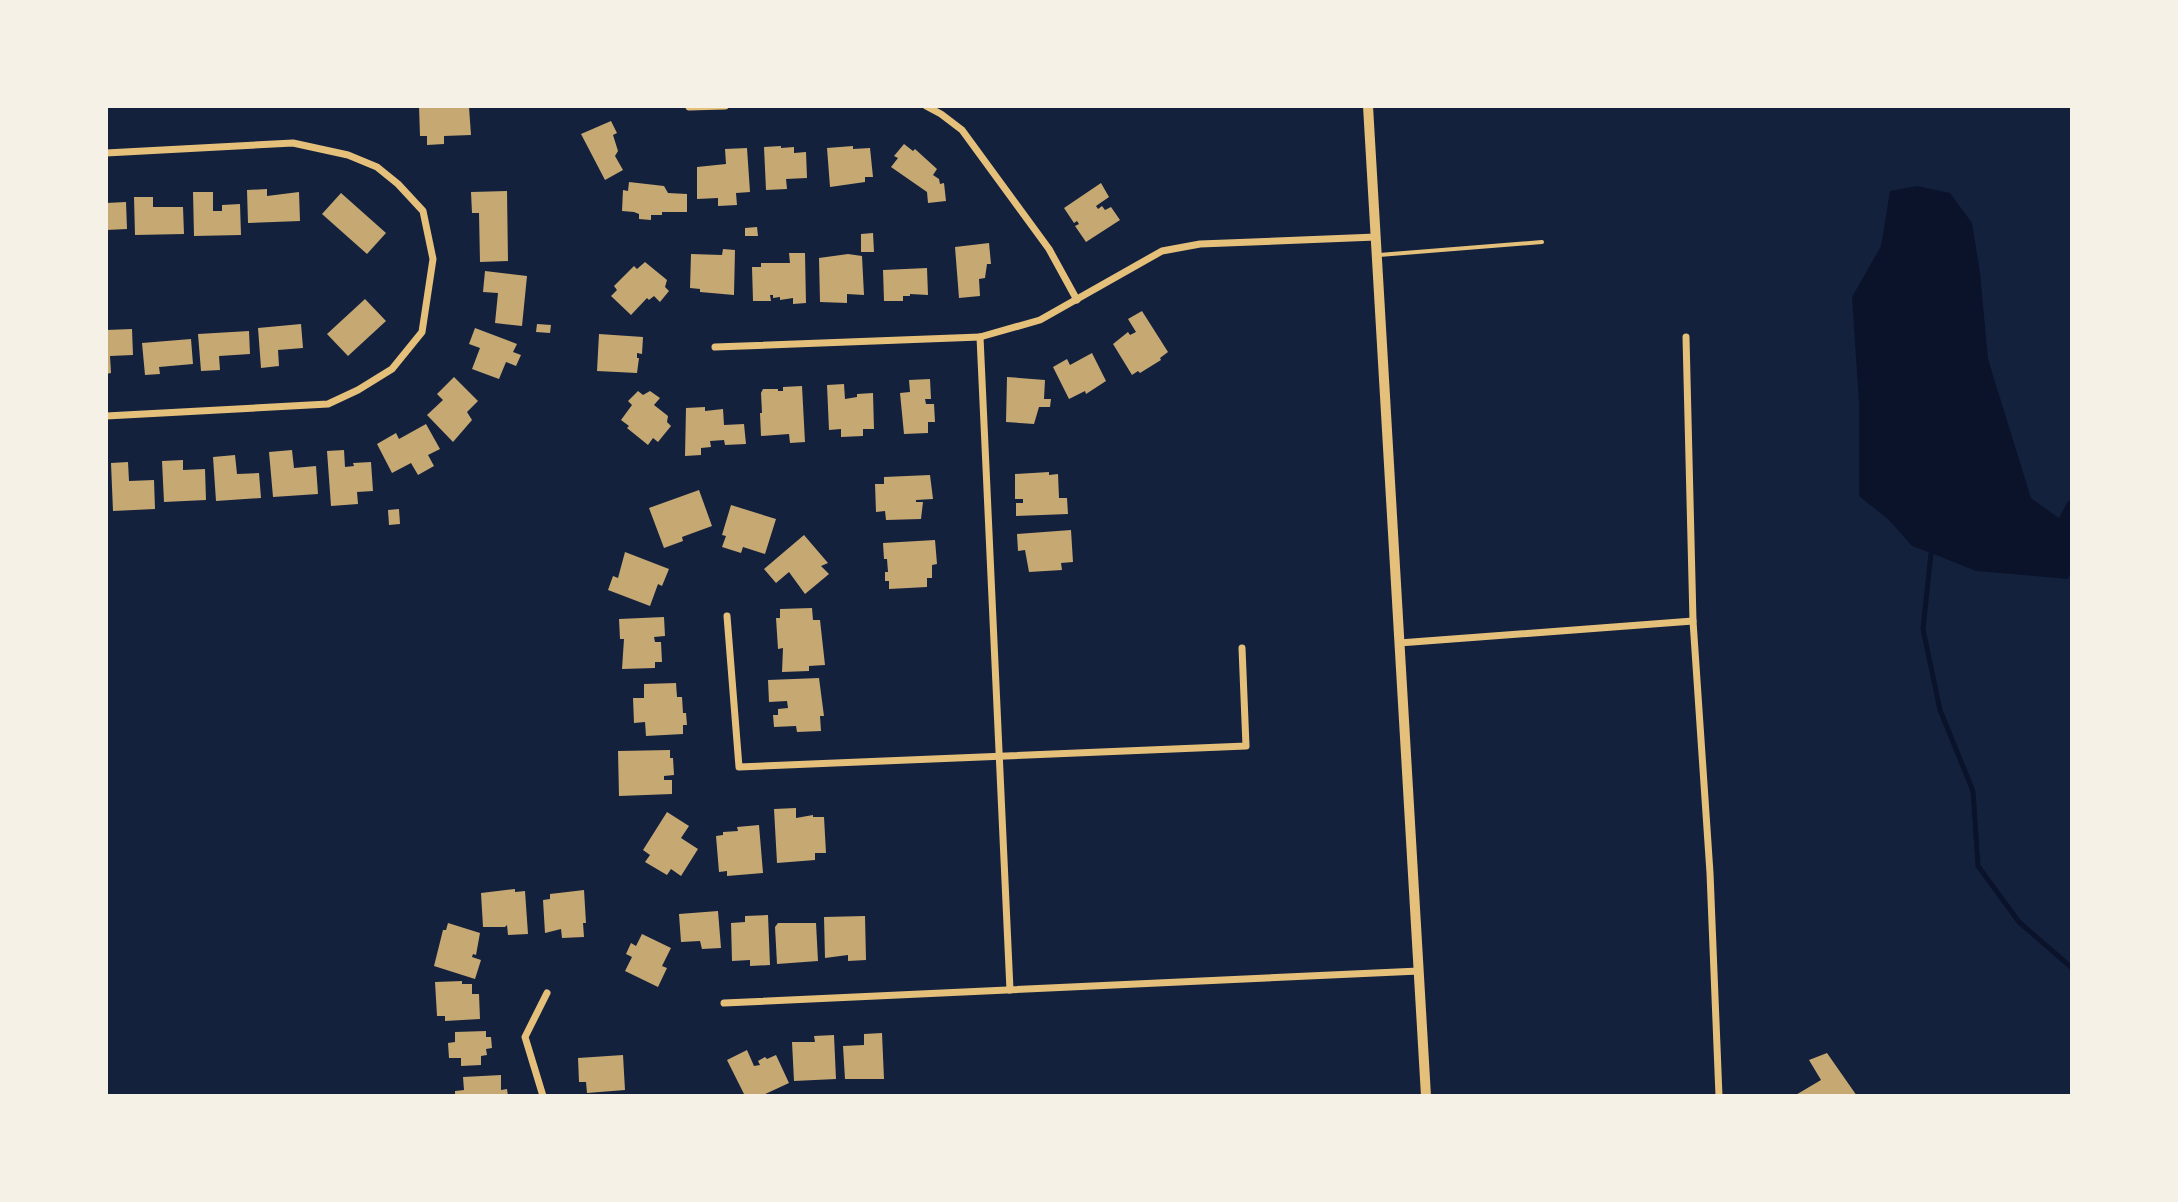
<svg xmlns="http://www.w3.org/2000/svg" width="2178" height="1202" viewBox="0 0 2178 1202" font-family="'Sofia Sans Condensed',sans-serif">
  <rect width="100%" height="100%" fill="#14213d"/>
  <path fill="#0b132b" d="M1917,186L1950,193L1972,223L1980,272L1988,359L2031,498L2059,518L2068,501H2072V570L2068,579L1976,571L1931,553L1912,546L1889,520L1859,496V404L1852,297L1881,246L1890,191Z"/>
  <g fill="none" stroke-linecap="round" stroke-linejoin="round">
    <path stroke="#0b132b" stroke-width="5" d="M1931,553L1923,629L1940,710L1973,791L1978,866L2019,922L2072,968"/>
  </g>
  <g fill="#c6a872">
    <path d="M419,106L469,107L471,135L444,136V144L427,145V136H420Z"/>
    <path d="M611,121L617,133L613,135L618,151L615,156L623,170L605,180L581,134Z"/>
    <path d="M904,144L913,151L915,149L937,169L933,175L939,179L940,184L944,183L946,201L928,203L927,192L891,167L898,158L894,156Z"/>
    <path d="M781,146V148L794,147V153L806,152L807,178L786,179L787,189L766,190L764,147Z"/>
    <path d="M853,146V149L870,148L873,177H865V182L830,187L827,148Z"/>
    <path d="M747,148L750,192L736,193L737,205L718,206V198L697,199V167L726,164L725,149Z"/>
    <path d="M629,182L664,186L668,193L687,194V212H662V215H651V220L639,219V214L634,212L622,211L623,190L628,191Z"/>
    <path d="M1101,183L1109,197L1096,206L1098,209L1102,206L1105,210L1111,207L1120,220L1086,242L1075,226L1079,224L1077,221L1074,223L1064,208Z"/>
    <path d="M267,189V196L299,192L300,221L248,223L247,190Z"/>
    <path d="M507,191L508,261L480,262L479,213H472L471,192Z"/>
    <path d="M193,192H213V211H222V205L240,204L241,235L194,236Z"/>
    <path d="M341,193L386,233L367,254L322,214Z"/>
    <path d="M134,197H153V207H183L184,234L135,235Z"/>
    <path d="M126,202L127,229L106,230V203Z"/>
    <path d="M757,227L758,236H745V228Z"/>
    <path d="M873,233L874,252H861V234Z"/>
    <path d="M989,243L991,264H987L985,278L979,279L980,296L959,298L955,247Z"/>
    <path d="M723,249L735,250L734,295L700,292V289L690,288L691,254L722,255Z"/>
    <path d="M789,253H805L806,303L793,304V298L780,300V297L773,298V295H770L771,301H753L752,267H761V263H790Z"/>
    <path d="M848,254L862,256L864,295L847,294V303L820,302L819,258Z"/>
    <path d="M645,262L667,280L665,287L669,291L660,302L654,296L649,300L647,298L631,315L611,296L617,290L614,286L634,266L637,269Z"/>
    <path d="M927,268L928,295L910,294V296H903V301H884L883,270Z"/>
    <path d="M485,271L527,276L522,326L495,323L498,293L483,292Z"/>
    <path d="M365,299L386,321L348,356L327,334Z"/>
    <path d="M1142,311L1168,352L1160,358L1161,360L1140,373L1138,371L1132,375L1113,344L1128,332L1130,335L1136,332L1128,319Z"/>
    <path d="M301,324L303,348L278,350L279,366L261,368L258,328Z"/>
    <path d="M537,324L551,325L550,333L536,332Z"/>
    <path d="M475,328L517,344L513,352L521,355L516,366L506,362L499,379L472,369L480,348L469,344Z"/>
    <path d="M132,329L133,355L110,356L111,373L106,374V330Z"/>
    <path d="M249,331L250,354L219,356L220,370L201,371L198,334Z"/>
    <path d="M599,334L643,337L642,354L637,353V358H639L637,373L597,371Z"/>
    <path d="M191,339L193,364L159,367L160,374L145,375L142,343Z"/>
    <path d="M1092,353L1106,381L1086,394L1085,391L1069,399L1053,367L1067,359L1070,365Z"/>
    <path d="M454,377L478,401L467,412L472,420L453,442L427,415L443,400L437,394Z"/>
    <path d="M1007,377L1045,380L1044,399H1051L1050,407H1039L1034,424L1006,422Z"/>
    <path d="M930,379L931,399H925L926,404H934L935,422H928V433L904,434L900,393L910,392L909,380Z"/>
    <path d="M844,384L845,399L857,397V394L873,393L874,429H863V436L841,437V429L829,430L827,385Z"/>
    <path d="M802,386L805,442L790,443L789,434L761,436L760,413H762L761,393L763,389H778V391H783V387Z"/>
    <path d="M638,391L643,395L650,391L660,398L654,405L668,416L667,422L671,426L658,442L653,438L648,445L627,428L629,426L621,420L632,405L628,401Z"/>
    <path d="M705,407V411L723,409L724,425L744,424L746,444L725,445L724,440L710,441L711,447L701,448V455L685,456L686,408Z"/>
    <path d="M426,424L440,449L428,455L434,466L418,475L411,463L392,473L377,444L396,433L399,439Z"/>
    <path d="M292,450L294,468L316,466L318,494L273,497L269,452Z"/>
    <path d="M344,450L345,467L354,466L353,463L371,462L373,491L357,492L358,504L331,506L327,451Z"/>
    <path d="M235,455L237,474L259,473L261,498L216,501L213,457Z"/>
    <path d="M183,460V470L205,469L206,500L164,502L162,461Z"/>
    <path d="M128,462L129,481L154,480L155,509L113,511L111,463Z"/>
    <path d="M1049,472V475L1058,474L1059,498H1067L1068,514L1016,516V503H1023V499H1015V474Z"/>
    <path d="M930,475L933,499L916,500V502H923L921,519L886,520L885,511L876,512L875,484H884V477Z"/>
    <path d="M699,490L712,526L682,537L683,541L664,548L649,508Z"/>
    <path d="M731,505L776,519L765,554L743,547L741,553L722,547L726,536L722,535Z"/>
    <path d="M399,509L400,524L389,525L388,510Z"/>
    <path d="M1071,530L1073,562L1061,563L1062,570L1029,572L1025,550L1018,551L1017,534Z"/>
    <path d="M804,535L828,563L821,566L829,574L805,594L789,572L776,583L764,569Z"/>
    <path d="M935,540L937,564L932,565V578H927V587L889,589V581H885V572H888L887,559H884L883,543Z"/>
    <path d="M625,552L669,569L662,586L658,584L650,606L608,590L613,576L618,578Z"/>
    <path d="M812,608L813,620H820L825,665L809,666V671L782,672L783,648L778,649L776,618H780V609Z"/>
    <path d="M664,617L665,636L654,637L655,642H661L662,662H655V668L622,669L624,639H620L619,619Z"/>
    <path d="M819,678L824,716H820L821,731L797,732L796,726L774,727L773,715H778V709L788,708L787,701L769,702L768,680Z"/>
    <path d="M676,683L677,697H682L683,713H686L687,725H683V734L646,736L645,722L634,723L633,698H644V684Z"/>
    <path d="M670,750V758H673L674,775L664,776V780H672V794L619,796L618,751Z"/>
    <path d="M796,808V818L813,815V817H824L826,853H815V860L777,863L774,809Z"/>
    <path d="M667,812L689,826L681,838L698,849L681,876L671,869L667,875L645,862L650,855L643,850Z"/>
    <path d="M759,825L763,873L727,876V871L719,872L716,836L723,835V832L738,831L737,827Z"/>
    <path d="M515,889V892L525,891L528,934L508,935L507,925L505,927H483L481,893Z"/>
    <path d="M584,890L586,923H583L584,937L562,938L561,929L545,933L543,900L550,899V894Z"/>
    <path d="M718,911L721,948L702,949L700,941L681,942L679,914Z"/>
    <path d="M768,915L770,965L750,966V960L732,961L731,923L745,922V916Z"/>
    <path d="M865,916L866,960L848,961V955L825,958L824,917Z"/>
    <path d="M448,923L480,933L476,955L473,954L472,957L481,960L475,979L434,966L443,930H446Z"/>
    <path d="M778,923H816L818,961L777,964L775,927Z"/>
    <path d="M642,934L671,948L662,966L667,968L658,987L625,971L632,957L626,954L631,943L636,946Z"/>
    <path d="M462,981V984H472V994H479L480,1019L445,1021V1016H437L435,982Z"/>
    <path d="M486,1031V1037H491L492,1048L486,1049L487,1055L481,1056V1065L461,1066V1058H449L448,1043L455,1042V1032Z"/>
    <path d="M882,1033L884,1079H845L843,1046L864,1045V1034Z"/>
    <path d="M834,1035L836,1079L794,1081L792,1042H815L814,1036Z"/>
    <path d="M747,1050L754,1066L760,1065L758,1061L765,1057L767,1059L776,1055L789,1083L761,1096H745L727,1060Z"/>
    <path d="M1827,1053L1857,1096H1794L1821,1080L1809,1060Z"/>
    <path d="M623,1055L625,1090L587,1093L586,1082H579L578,1058Z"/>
    <path d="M501,1075V1090L507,1089L508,1096H455V1091L464,1090L463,1077Z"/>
  </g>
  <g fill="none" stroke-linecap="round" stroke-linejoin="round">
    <path stroke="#e5c07b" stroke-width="4" d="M1379,255L1542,242"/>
    <g stroke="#e5c07b" stroke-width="7">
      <path d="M926,106L941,114L962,130L1049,249L1077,300"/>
      <path d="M689,107L725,106"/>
      <path d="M106,153L293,143L348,155L377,167L398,184L423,211L433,259L422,332L392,369L358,390L328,404L106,416"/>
      <path d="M980,337L1010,990"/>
      <path d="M1686,337L1693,621L1710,873L1719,1096"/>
      <path d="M715,347L980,337L1040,320L1162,251L1200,244L1376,237"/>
      <path d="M727,616L739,767L1246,746L1242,648"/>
      <path d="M1399,643L1693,621"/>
      <path d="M724,1003L1419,971"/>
      <path d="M543,1096L525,1037L547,993"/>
    </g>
    <path stroke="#e5c07b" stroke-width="10" d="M1368,106L1426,1096"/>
  </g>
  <rect width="2178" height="1202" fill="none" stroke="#f6f1e7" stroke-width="216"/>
</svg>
